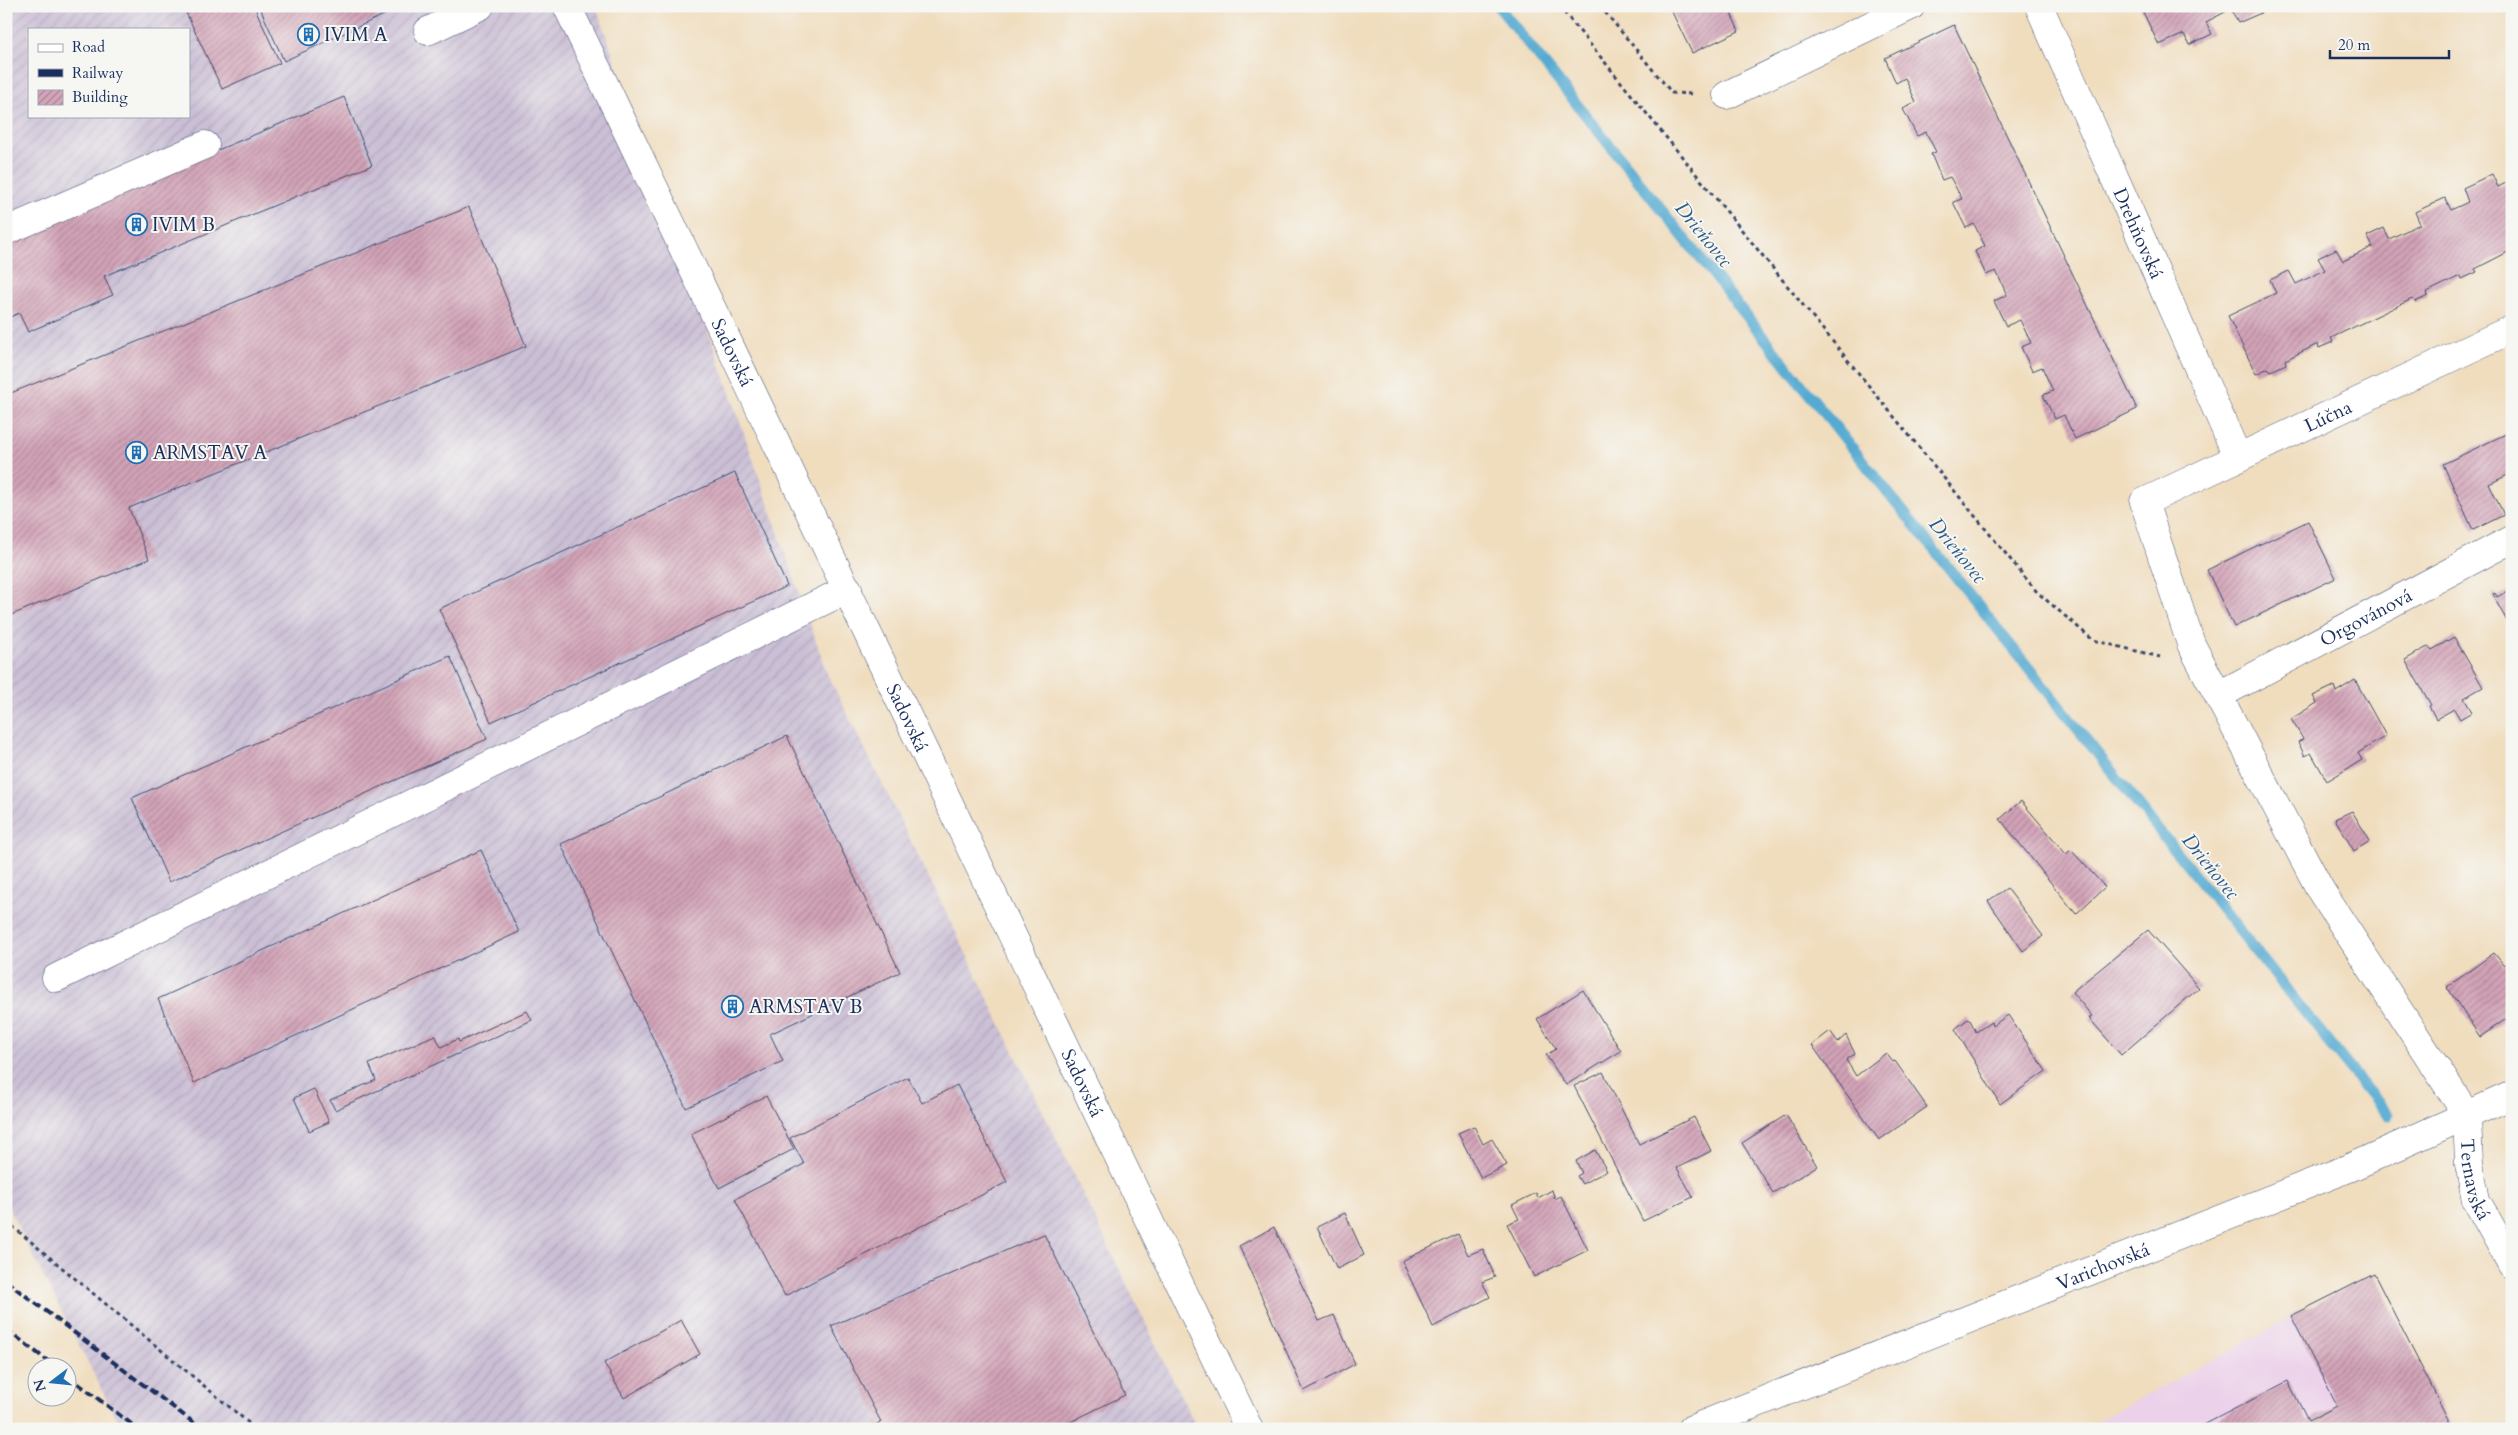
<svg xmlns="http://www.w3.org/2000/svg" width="2518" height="1435" viewBox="0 0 2518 1435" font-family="Cardo,serif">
  <defs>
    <pattern id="industrial-furrows" width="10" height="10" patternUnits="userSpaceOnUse" patternTransform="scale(1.25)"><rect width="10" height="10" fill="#cbbfd5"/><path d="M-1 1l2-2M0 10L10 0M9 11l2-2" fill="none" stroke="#aea4b9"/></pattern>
    <pattern id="building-hatch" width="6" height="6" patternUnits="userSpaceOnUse" patternTransform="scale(1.25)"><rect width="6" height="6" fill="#d3a3b7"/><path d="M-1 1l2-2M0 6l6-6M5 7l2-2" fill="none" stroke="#aa8598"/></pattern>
  </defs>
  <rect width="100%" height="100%" fill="#f6f6f2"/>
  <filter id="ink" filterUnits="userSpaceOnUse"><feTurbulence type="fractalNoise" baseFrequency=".02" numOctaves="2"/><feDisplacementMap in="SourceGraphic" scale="10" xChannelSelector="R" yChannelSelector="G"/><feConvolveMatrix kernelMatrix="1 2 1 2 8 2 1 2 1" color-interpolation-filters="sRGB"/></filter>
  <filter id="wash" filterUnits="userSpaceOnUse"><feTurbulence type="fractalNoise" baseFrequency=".0096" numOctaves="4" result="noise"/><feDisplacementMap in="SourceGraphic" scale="20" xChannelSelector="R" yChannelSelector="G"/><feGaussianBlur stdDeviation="1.12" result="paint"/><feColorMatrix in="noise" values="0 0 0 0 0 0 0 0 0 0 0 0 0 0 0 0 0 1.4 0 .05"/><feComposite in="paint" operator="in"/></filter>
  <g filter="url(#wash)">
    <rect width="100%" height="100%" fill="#f0ddbe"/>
    <path fill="#ecd1ea" d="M2374,1274L2453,1429H2082Z"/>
    <path fill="url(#industrial-furrows)" fill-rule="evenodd" d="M6,6H596L827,673L948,916L1197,1429H122L6,1203ZM29,29H189V116H29Z"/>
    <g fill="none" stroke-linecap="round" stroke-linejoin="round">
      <path stroke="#55aad1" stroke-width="11" d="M1498,6L2388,1116"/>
    </g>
    <g id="blocks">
      <g fill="url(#building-hatch)">
        <path d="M183,6H254L280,63L222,89Z"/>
        <path d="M259,6H403L284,61Z"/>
        <path d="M1669,6H1735L1729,9L1739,31L1692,53Z"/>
        <path d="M2140,6H2258L2261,13L2238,23L2231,9L2206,22L2212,34L2189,45L2184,34L2159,45Z"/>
        <path d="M1954,25L2137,409L2075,439L2064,415L2055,419L2043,395L2053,391L2042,367L2032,371L2021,347L2031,343L2020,320L2006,326L1994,301L2007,295L1996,271L1986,275L1975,251L1985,246L1974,224L1966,228L1953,202L1962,199L1950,177L1942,180L1931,154L1936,152L1926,132L1917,136L1903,109L1916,102L1905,78L1896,83L1885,58Z"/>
        <path d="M344,97L372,165L104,276L113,295L28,332L19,313L6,319V239Z"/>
        <path d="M2492,174L2498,187L2512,180V255L2508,252L2475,269L2477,272L2462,279L2460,276L2427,292L2428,296L2415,302L2412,299L2331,338L2333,342L2319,348L2318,344L2285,360L2286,364L2271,371L2268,368L2256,374L2228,316L2276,293L2270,280L2289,271L2296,284L2325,270L2318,258L2336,249L2343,261L2373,247L2367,236L2384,228L2389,239L2420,224L2415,212L2445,198L2451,210L2468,202L2463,188Z"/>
        <path d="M469,207L526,346L129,508L149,559L6,617V395Z"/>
        <path d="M2512,431V473L2489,484L2504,515L2473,530L2443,464Z"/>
        <path d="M735,473L787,586L491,722L439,609Z"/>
        <path d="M2308,521L2336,578L2234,627L2207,570Z"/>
        <path d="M2512,589V630L2492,594L2495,593L2497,597Z"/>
        <path d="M2454,637L2483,687L2464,698L2472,712L2460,719L2454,709L2436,719L2429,706L2431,705L2405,660L2429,646L2432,650Z"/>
        <path d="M450,656L487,739L169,882L132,798Z"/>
        <path d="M2355,680L2386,736L2358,753L2362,760L2327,781L2311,753L2305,756L2298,742L2303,739L2291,719L2317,703L2313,696L2334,686L2336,692Z"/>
        <path d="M787,736L900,972L770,1034L783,1061L686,1108L561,844Z"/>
        <path d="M2021,801L2066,854L2071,850L2105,887L2076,914L2000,819Z"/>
        <path d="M2352,811L2370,841L2354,851L2335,819Z"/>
        <path d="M481,850L519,932L194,1083L158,999Z"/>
        <path d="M2007,888L2043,936L2023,951L1988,901Z"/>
        <path d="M2148,930L2199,988L2121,1055L2089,1018L2092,1016L2072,992Z"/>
        <path d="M2494,953L2504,965L2512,959V1015L2480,1037L2447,987Z"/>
        <path d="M1583,990L1621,1051L1566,1085L1546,1055L1556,1049L1537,1019Z"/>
        <path d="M527,1011L532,1020L335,1110L330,1100L376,1080L369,1064L435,1035L441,1047L458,1039L459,1042Z"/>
        <path d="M2008,1015L2046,1071L2000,1104L1955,1029L1969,1018L1976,1032L1991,1022L1992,1026Z"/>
        <path d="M1830,1031L1838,1042L1846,1035L1855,1054L1846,1060L1856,1076L1886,1053L1893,1062L1895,1061L1927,1107L1879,1140L1812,1045Z"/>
        <path d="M1603,1072L1639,1144L1694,1117L1711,1151L1677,1168L1693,1197L1643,1221L1574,1086Z"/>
        <path d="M908,1077L922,1103L957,1085L1007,1182L785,1296L735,1199L804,1164L790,1138Z"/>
        <path d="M314,1089L329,1122L309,1131L294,1098Z"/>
        <path d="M766,1096L794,1149L719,1188L691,1134Z"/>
        <path d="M1786,1115L1817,1166L1773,1193L1742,1143Z"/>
        <path d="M1474,1126L1483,1144L1492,1139L1507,1165L1481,1178L1458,1133Z"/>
        <path d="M1595,1150L1607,1171L1582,1184L1577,1176L1582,1173L1576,1161Z"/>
        <path d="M1552,1190L1555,1199L1561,1196L1588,1250L1534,1277L1507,1224L1519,1219L1512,1205L1536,1193L1538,1198Z"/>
        <path d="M1345,1213L1364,1255L1337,1269L1317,1227Z"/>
        <path d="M1274,1227L1319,1321L1334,1315L1355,1364L1304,1391L1239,1246Z"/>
        <path d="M1044,1234L1125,1395L1056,1429H867L881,1422L831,1326Z"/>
        <path d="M1458,1234L1468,1255L1483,1249L1495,1277L1482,1282L1490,1297L1433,1327L1402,1261Z"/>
        <path d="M2374,1274L2453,1429H2196L2288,1381L2308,1421L2337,1406L2291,1316Z"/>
        <path d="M681,1320L700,1354L624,1398L604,1363Z"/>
      </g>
    </g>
  </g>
  <g filter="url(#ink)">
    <use href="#blocks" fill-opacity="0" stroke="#3b496c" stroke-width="1"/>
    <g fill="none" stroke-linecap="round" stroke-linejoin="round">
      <defs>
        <g id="minor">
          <path id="s1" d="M567,6L1249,1429"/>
          <path id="s2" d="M2039,6L2238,458"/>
          <path d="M428,31L480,6"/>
          <path d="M1727,95L1911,6"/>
          <path d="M6,231L205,145"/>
          <path id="s3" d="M2219,695L2512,539"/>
          <path d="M56,978L848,589"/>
          <path id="s4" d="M2467,1115L2321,891L2191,644L2144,502L2512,329"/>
          <path id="s5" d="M2467,1115L2469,1164L2476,1200L2512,1265"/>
          <path id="s6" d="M1692,1429L2349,1168L2512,1095"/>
        </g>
      </defs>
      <use href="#minor" stroke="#3b496c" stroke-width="29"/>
      <g stroke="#3b496c" stroke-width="3" stroke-dasharray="4 4" stroke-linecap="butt">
        <path d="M1559,6L2037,592L2093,640L2160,657"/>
        <path d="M1600,6L1672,93L1694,94"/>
        <path d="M6,1221L256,1429"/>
      </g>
      <use href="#minor" stroke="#fff" stroke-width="28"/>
      <g stroke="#1b2f5e" stroke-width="4" stroke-dasharray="8 4" stroke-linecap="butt">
        <path d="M6,1281L202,1429"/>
        <path d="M6,1329L57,1368"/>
        <path d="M68,1376L138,1429"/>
      </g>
    </g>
  </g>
  <defs>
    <symbol id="building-ring" viewBox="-11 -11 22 22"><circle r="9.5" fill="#f6f6f2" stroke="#1f6fb2" stroke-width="1.5"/><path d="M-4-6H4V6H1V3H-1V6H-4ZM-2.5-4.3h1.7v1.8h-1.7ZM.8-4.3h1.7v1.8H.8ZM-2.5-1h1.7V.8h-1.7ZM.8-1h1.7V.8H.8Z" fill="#1f6fb2"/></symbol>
  </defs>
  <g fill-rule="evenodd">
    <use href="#building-ring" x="296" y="22" width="25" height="25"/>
    <use href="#building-ring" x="124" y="212" width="25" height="25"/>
    <use href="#building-ring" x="124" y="440" width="25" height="25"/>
    <use href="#building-ring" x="720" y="994" width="25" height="25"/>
  </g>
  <g text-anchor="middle" stroke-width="4" stroke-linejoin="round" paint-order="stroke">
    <g font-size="19" fill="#1b2f5e" stroke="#f6f6f2" text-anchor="start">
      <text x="324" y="41">IVIM A</text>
      <text x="152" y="231">IVIM B</text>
      <text x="153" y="459">ARMSTAV A</text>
      <text x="749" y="1013">ARMSTAV B</text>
    </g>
    <g font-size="19" fill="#1b2f5e" stroke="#f6f6f2">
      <text dy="7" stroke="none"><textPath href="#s2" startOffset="248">Drehňovská</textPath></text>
      <text dy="7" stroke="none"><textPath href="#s1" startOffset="384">Sadovská</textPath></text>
      <text dy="7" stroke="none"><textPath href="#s4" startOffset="899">Lúčna</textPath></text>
      <text dy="7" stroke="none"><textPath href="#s3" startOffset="166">Orgovánová</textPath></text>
      <text dy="7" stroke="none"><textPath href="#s1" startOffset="789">Sadovská</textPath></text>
      <text dy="7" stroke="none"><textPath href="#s1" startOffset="1194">Sadovská</textPath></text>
      <text dy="7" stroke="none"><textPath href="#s5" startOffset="65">Ternavská</textPath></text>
      <text dy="7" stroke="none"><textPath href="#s6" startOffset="442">Varichovská</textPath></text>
    </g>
    <g font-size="20" font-style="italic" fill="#2f5a86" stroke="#f6f6f2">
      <text transform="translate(1704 234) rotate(51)" y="7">Drieňovec</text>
      <text transform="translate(1958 550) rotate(51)" y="7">Drieňovec</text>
      <text transform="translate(2211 866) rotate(51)" y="7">Drieňovec</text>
    </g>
  </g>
  <rect width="2518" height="1435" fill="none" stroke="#f6f6f2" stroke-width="25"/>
  <rect x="28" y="28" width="162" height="90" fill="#f6f6f2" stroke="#9ea6b7"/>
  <rect x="38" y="44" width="25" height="8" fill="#ffffff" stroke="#9ea6b7"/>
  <text x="72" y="52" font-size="15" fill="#1b2f5e">Road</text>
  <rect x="38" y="69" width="25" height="8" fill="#1b2f5e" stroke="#9ea6b7"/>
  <text x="72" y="78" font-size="15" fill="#1b2f5e">Railway</text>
  <rect x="38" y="90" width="25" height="15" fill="url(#building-hatch)" stroke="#9ea6b7"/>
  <text x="72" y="102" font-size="15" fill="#1b2f5e">Building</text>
  <g transform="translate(52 1382) rotate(254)"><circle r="24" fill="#f6f6f2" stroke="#9ea6b7"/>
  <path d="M0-4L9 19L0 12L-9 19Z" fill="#1f6fb2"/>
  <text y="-8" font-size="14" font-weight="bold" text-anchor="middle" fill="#1b2f5e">N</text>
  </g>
  <path d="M2330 50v8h119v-8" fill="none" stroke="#1b2f5e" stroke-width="2.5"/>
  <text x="2338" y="50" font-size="15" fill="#1b2f5e" stroke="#f6f6f2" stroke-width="4" paint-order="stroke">20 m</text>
</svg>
